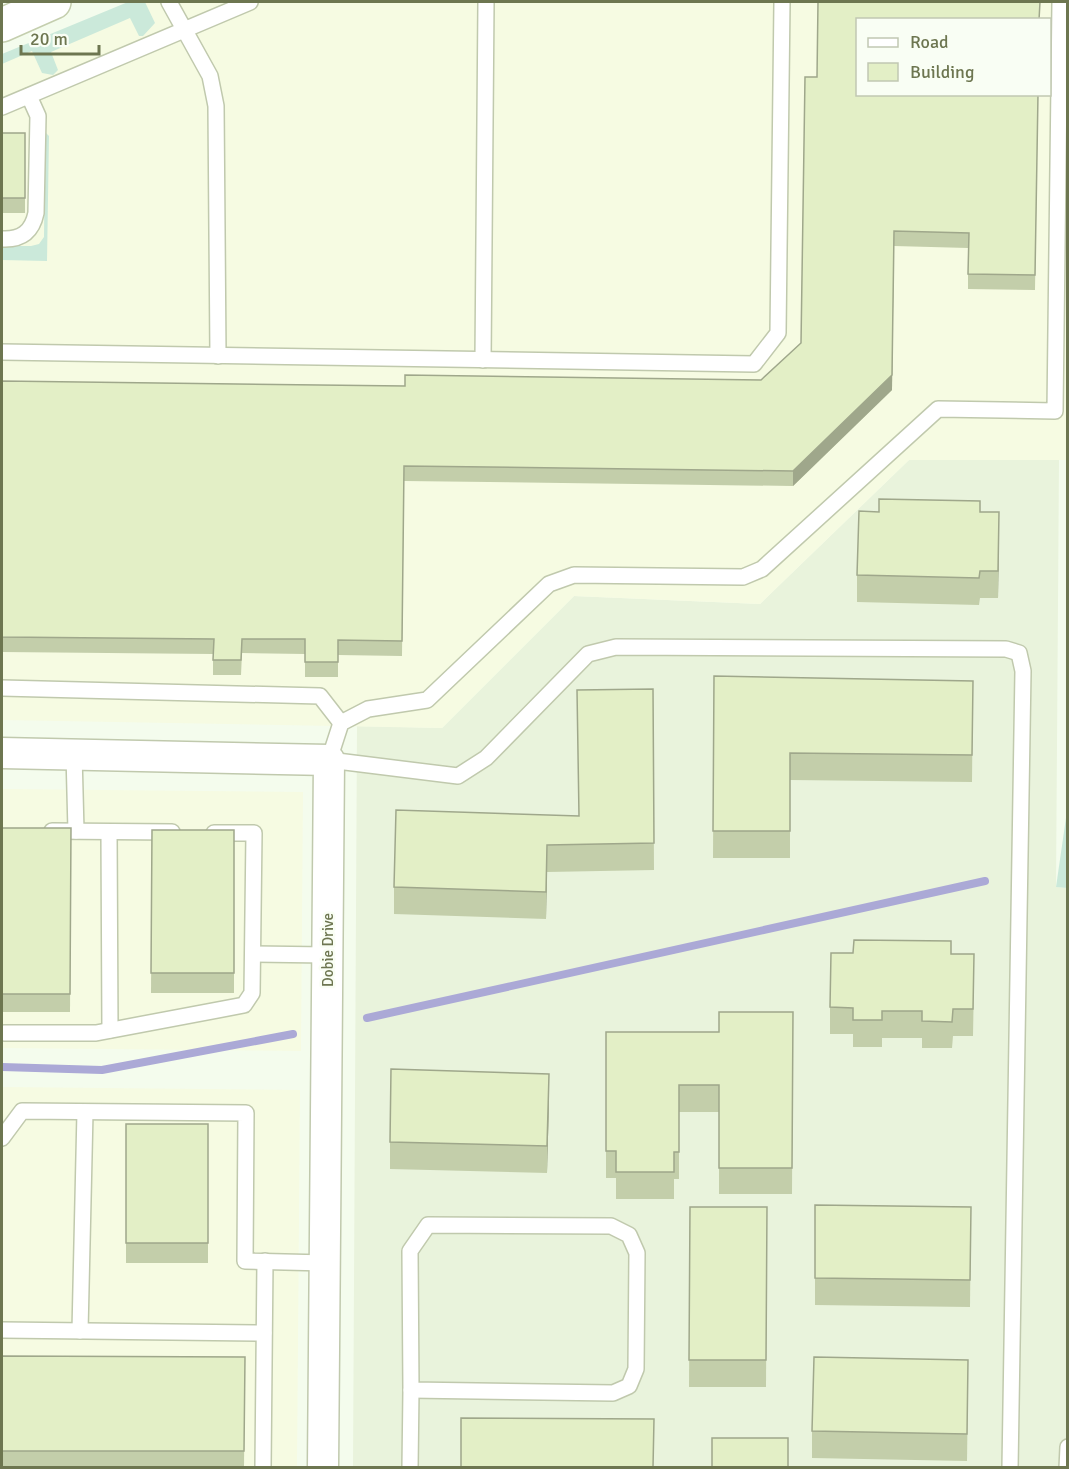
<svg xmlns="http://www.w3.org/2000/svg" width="1069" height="1469" viewBox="0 0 1069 1469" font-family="Signika,sans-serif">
  <rect width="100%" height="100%" fill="#f4fced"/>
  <path fill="#e9f3dc" d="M909,460H1059L1056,887L1068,888L1067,1467L353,1468L357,726L442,728L574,596L760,604Z"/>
  <g fill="#f6fbe2" fill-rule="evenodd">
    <path d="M134,2H1067V460H909L760,604L574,596L442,728L2,720V59ZM858,20H1050V94H858Z"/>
    <path d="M2,789L303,792L301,1051L2,1048Z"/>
    <path d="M2,1087L300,1090L297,1467L2,1468Z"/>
  </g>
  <g fill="#cbe9da">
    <path d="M128,2H145L155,23L143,36H139L130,18L51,52L58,70L53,75L42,73L32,51L2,64V54Z"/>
    <path d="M45,132L49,136L47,261L2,260V246H31L39,244L44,237Z"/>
    <path d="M1067,811V888L1056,887Z"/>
  </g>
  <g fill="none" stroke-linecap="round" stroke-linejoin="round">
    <g stroke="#aba9d6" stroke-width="8">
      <path d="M367,1018L985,881"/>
      <path d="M2,1067L102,1070L293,1034"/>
    </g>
    <defs>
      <g id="lane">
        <path d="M169,2L210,76L216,106L218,356"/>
        <path d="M2,107L250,2"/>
        <path d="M2,239C21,240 32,232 36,213L38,116L29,96"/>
        <path d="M2,352L754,364L778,333L782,2"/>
        <path d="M483,360L486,2"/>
        <path d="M2,688L320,696L341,723"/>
        <path d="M74,754L76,831"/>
        <path d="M52,831L172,832"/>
        <path d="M109,832L110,1030"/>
        <path d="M253,954L327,955"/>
        <path d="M4,1033H96L244,1005L252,993L254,833H214"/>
        <path d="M2,1138L22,1111L246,1113L245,1261L326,1263"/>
        <path d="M428,1225L611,1226L629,1235L637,1253L636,1369L629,1386L613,1393L411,1390L410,1251Z"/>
        <path d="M2,1330L264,1333"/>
        <path d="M80,1331L85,1112"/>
        <path d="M263,1468L265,1261"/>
        <path d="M410,1468L411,1390"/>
        <path d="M1010,1468L1023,671L1019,653L1006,649L616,647L588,654L486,758L458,776L329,760L341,723L368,709L427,700L549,584L574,575L743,577L762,569L938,409L1055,411L1060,2"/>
        <path d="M1067,1468L1068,1447"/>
      </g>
      <path id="street" d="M2,753L329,760L323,1468"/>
      <path id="secondary" d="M2,25L54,2"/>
    </defs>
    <use href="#lane" stroke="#c0c9ad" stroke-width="18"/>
    <use href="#street" stroke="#c0c9ad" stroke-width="33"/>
    <use href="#secondary" stroke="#c4ceae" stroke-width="36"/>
    <use href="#lane" stroke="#fff" stroke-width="15"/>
    <use href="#street" stroke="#fff" stroke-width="30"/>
    <use href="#secondary" stroke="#fff" stroke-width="33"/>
  </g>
  <g fill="#c3ceaa">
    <path d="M805,77L1038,94L1035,290L968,289V248L894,246L892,390L793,486L404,481L402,656L338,655V677H305V654L242,653L241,675H213V654L2,652V381L405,386L761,380L801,343Z"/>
    <rect x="2" y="133" width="23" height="80"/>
    <path d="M879,512H980L999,539L998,598H980L979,605L857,602V575Z"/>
    <path d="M714,676L973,681L972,782L790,780V858H713Z"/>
    <path d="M653,689L654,870L547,872L546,919L394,914V887L579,816Z"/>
    <path d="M2,828H71L70,1012H2Z"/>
    <path d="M152,830H234V993H151Z"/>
    <path d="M951,954L974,981L973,1036H953L952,1048H922V1038H882V1047H853V1034H830V1007Z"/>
    <path d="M793,1012L792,1194H719V1112H679V1179H674V1199H616V1178H606V1032H719Z"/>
    <path d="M549,1100L547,1173L390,1169V1142Z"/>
    <rect x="126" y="1124" width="82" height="139"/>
    <path d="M815,1205L971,1207L970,1307L815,1305Z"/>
    <path d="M690,1207H767L766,1387H689Z"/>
    <path d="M2,1356L245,1357L244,1467H2Z"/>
    <path d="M968,1387L967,1461L812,1458V1431Z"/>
  </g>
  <g fill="#9fa78b">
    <path d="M894,231L892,390L793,486V471Z"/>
    <path d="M999,512V539L998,598V571Z"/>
    <path d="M547,845V872L546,919V892Z"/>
    <path d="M549,1074V1100L547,1173V1146Z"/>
  </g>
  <g fill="#e3efc6" stroke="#9fa78b" stroke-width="1.5">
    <path d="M818,2H1040L1039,20H858V94H1038L1035,275L968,274L969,233L894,231L892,375L793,471L404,466L402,641L338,640V662H305V639H242L241,660H213L214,639L2,637V381L405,386V375L761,380L801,343L805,77H817Z"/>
    <rect x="2" y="133" width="23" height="65"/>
    <path d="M879,499L980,501V512H999L998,571H980L979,578L857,575L859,511L879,512Z"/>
    <path d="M714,676L973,681L972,755L790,753V831H713Z"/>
    <path d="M653,689L654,843L547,845L546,892L394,887L396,810L579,816L577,690Z"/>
    <path d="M2,828H71L70,994H2Z"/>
    <path d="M152,830H234V973H151Z"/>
    <path d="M854,940L951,941V954H974L973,1009H953L952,1022L922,1021V1011H882V1020H853V1008L830,1007L831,953H853Z"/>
    <path d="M719,1012H793L792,1168H719V1085H679V1152H674V1172H616V1151H606V1032H719Z"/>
    <path d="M391,1069L549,1074L547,1146L390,1142Z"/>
    <rect x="126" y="1124" width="82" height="119"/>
    <path d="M815,1205L971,1207L970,1280L815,1278Z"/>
    <path d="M690,1207H767L766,1360H689Z"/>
    <path d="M2,1356L245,1357L244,1451H2Z"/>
    <path d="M814,1357L968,1360L967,1434L812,1431Z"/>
    <path d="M461,1418L654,1419L653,1467H461Z"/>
    <rect x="712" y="1438" width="76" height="29"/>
  </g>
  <g text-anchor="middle" stroke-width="5" stroke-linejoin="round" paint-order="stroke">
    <g font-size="15" fill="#6d7650" stroke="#f9fef4">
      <text transform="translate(328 950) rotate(-90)" y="5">Dobie Drive</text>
    </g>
  </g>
  <rect width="1069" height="1469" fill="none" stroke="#6d7650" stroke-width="6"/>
  <rect x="856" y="18" width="195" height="78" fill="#f9fef4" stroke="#c1c8b2" stroke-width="1.5"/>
  <rect x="868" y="38" width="30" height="9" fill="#ffffff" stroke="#c1c8b2" stroke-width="1.5"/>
  <text x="910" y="48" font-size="18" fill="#6d7650">Road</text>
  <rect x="868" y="63" width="30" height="18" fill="#e3efc6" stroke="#c1c8b2" stroke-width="1.5"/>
  <text x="910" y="78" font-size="18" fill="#6d7650">Building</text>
  <path d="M21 45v9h78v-9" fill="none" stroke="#6d7650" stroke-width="3"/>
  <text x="30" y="45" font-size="18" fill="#6d7650" stroke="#f9fef4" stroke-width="4.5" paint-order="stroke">20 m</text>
</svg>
